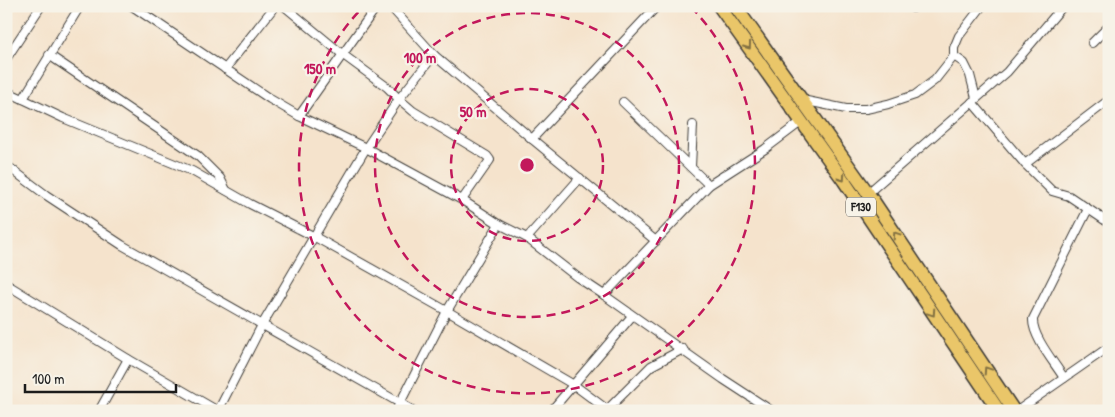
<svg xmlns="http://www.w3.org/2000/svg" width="1115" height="417" viewBox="0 0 1115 417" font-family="'Patrick Hand',sans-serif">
  <rect width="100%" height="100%" fill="#f7f3e8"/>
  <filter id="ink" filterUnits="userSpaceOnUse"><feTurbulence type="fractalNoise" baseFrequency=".02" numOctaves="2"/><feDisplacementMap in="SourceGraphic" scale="10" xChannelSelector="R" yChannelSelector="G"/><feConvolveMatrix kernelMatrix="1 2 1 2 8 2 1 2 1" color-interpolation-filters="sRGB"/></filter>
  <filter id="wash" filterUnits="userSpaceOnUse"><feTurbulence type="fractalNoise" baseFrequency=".0096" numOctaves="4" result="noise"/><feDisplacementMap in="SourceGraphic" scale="20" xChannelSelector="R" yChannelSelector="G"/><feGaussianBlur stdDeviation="1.12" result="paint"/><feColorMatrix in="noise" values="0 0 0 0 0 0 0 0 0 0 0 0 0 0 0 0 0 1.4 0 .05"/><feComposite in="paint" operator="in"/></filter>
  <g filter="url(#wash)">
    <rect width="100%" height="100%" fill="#f5e3cc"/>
  </g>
  <g filter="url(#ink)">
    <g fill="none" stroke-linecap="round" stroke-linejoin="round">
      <defs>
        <g id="minor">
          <path d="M132,6L270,99L299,116L366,148L462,200L499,224"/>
          <path d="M284,6L342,54L387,87L399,99L413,111L487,156L490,160L462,200"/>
          <path d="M390,6L434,55L532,139L656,241"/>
          <path d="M913,8L914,6"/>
          <path d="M1092,43L1109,26"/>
          <path d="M49,55L198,156L220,178L226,190"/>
          <path d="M954,56L964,63L970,75L976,98"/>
          <path d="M6,59L41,6"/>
          <path d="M225,69L275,6"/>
          <path d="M6,91L63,118L192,171L250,204L315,237L447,311L574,385L609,411"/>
          <path d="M23,99L80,6"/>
          <path d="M802,100L846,109H866L888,104L915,95L935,80L954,56V48L959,36L982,6"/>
          <path d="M623,102L709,185"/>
          <path d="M972,102L1025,164L1052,191L1069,196L1109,223"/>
          <path d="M299,116L377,6"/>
          <path d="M532,139L657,6"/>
          <path d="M1025,164L1109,100"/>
          <path d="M6,165L46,195L122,245L414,411"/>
          <path d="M691,167L693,125"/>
          <path d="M868,193L1007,72L1063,6"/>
          <path d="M527,238L577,277L604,295"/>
          <path d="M6,284L128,359L218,411"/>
          <path d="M1064,378C1054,362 1032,336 1033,319L1088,209"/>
          <path d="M607,410L651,366L683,349"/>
          <path d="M99,411L128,359"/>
          <path d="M218,411L262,325L366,148L399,99L434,55"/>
          <path d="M396,411L447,311L499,224L527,238L580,178"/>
          <path d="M551,411L632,316"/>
          <path d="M772,411L723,379L604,295L709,185L765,149L802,121"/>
          <path d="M1017,411L1109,347"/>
        </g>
        <g id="primary">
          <path d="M719,6L844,181L999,411"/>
          <path d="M735,6L868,193L1014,411"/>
        </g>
      </defs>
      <use href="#minor" stroke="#3d3a36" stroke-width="10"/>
      <use href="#primary" stroke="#3d3a36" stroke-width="15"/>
      <use href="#minor" stroke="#fff" stroke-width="8"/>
      <use href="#primary" stroke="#eac669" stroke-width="12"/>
    </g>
    <defs><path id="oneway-chevron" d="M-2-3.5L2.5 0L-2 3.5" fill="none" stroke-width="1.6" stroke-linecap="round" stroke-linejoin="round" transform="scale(1.25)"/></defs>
    <g stroke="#837142">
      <use href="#oneway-chevron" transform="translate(748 46) rotate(54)"/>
      <use href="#oneway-chevron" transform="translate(842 178) rotate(55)"/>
      <use href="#oneway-chevron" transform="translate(896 235) rotate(-124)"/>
      <use href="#oneway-chevron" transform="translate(932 313) rotate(56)"/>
      <use href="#oneway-chevron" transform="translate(987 370) rotate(-124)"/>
    </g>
  </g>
  <g fill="none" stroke="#c2185b" stroke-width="2.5" stroke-dasharray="9 6">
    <circle cx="527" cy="165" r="76"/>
    <circle cx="527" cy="165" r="152"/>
    <path d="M691 7A228 228 0 1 1 363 7"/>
  </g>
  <g text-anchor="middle" stroke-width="4.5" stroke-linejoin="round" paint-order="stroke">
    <rect fill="#f7f3e8" stroke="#5e5c59" stroke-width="1" x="846" y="197.5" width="30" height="19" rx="4"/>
    <g font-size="12" font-weight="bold" fill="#1c1c1c">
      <text x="861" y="211">F130</text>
    </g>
  </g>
  <circle cx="527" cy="165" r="8" fill="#c2185b" stroke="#f7f3e8" stroke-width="2.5"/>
  <g font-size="15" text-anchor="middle" font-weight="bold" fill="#c2185b" stroke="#f7f3e8" stroke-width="4.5" stroke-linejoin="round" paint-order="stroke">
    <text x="420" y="63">100 m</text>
    <text x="320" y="74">150 m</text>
    <text x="473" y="117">50 m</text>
  </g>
  <rect width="1115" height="417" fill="none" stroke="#f7f3e8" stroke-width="25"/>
  <path d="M25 384v8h151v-8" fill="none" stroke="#1c1c1c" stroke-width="2.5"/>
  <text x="32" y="384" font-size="15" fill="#1c1c1c" stroke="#f7f3e8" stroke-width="4" paint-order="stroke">100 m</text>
</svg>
